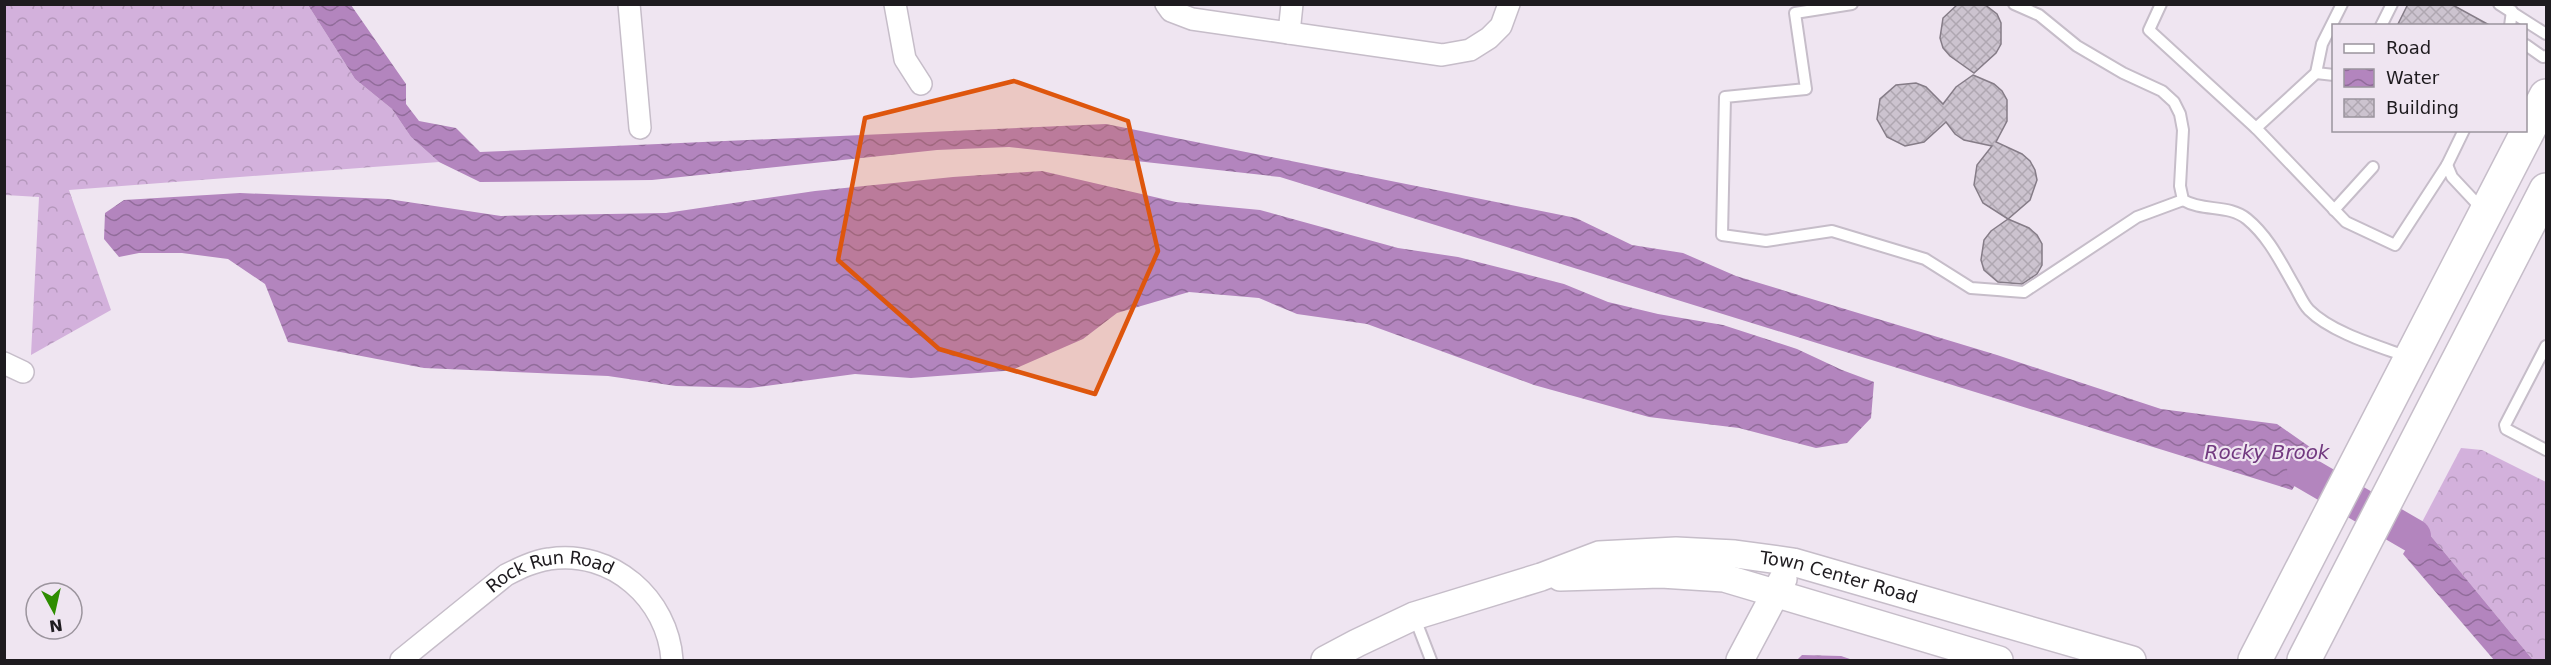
<svg xmlns="http://www.w3.org/2000/svg" width="2551" height="665" viewBox="0 0 2551 665" font-family="'DejaVu Sans',sans-serif">
  <defs>
    <pattern id="forest-crowns" width="20" height="18" patternUnits="userSpaceOnUse" patternTransform="scale(1.5)"><rect width="20" height="18" fill="#d3b1dc"/><path d="M2 6a3 3 0 1 1 6 0M12 15a3 3 0 1 1 6 0" fill="none" stroke="#b598bc"/></pattern>
    <pattern id="water-waves" width="16" height="10" patternUnits="userSpaceOnUse" patternTransform="scale(1.5)"><rect width="16" height="10" fill="#b385be"/><path d="M0 5q4-4 8 0t8 0" fill="none" stroke="#916c9a"/></pattern>
    <pattern id="building-cross-hatch" width="8" height="8" patternUnits="userSpaceOnUse" patternTransform="scale(1.5)"><rect width="8" height="8" fill="#ccc3cf"/><path d="M0 0l8 8M0 8l8-8" fill="none" stroke="#afa7b1"/></pattern>
  </defs>
  <rect width="100%" height="100%" fill="#efe5f1"/>
  <g fill="url(#forest-crowns)">
    <path d="M4,5H308L355,79L392,109L411,137L439,162L69,190L111,310L31,355L39,197L5,195Z"/>
    <path d="M2461,448L2482,450L2546,482V660H2533L2421,524Z"/>
  </g>
  <g fill="url(#water-waves)">
    <path d="M308,5H351L406,84V104L419,121L456,128L480,152L1106,124L1576,218L1632,245L1683,253L1736,276L1997,355L2161,409L2277,424L2317,452L2292,490L1280,177L1009,147L937,150L652,180L480,182L439,162L411,137L392,109L355,79Z"/>
    <path d="M1042,171L1176,202L1260,210L1398,248L1458,257L1564,284L1608,302L1658,314L1723,325L1797,349L1842,370L1874,382L1871,418L1847,443L1816,448L1739,428L1649,417L1534,385L1367,324L1297,314L1259,298L1189,292L1117,313L1083,339L1012,370L1004,371L911,378L855,374L750,388L676,386L608,376L424,368L288,342L265,284L228,259L182,253H139L119,257L104,239L105,213L124,200L240,193L388,199L501,216L666,213L815,191L953,177Z"/>
    <path d="M2421,524L2533,660H2494L2403,554Z"/>
    <path d="M1802,655L1841,656L1853,660H1797Z"/>
  </g>
  <g fill="none" stroke-linecap="round" stroke-linejoin="round">
    <path stroke="#b385be" stroke-width="34" d="M2304,472L2414,536"/>
  </g>
  <g fill="url(#building-cross-hatch)" stroke="#857c87" stroke-width="1.5">
    <path d="M1958,4H1984L1997,14L2001,23V44L1996,53L1974,73L1950,56L1943,48L1940,38L1943,18Z"/>
    <path d="M2408,4H2451L2491,26H2397Z"/>
    <path d="M1973,75L1994,84L2002,91L2007,100V121L1996,142L2022,154L2030,161L2035,170L2037,180L2030,200L2008,219L1983,203L1974,185L1977,165L1992,146L1964,140L1955,134L1946,122L1924,142L1905,146L1887,137L1877,119L1880,99L1896,85L1916,83L1926,87L1943,104L1956,87Z"/>
    <path d="M2008,219L2029,228L2037,235L2042,244V265L2037,274L2022,284L1998,282L1984,270L1981,260L1984,240L1991,231Z"/>
  </g>
  <g fill="none" stroke-linecap="round" stroke-linejoin="round">
    <defs>
      <g id="service">
        <path d="M1852,4L1795,13L1806,89L1725,97L1722,235L1766,241L1832,231L1925,259L1971,288L2024,292L2137,217L2183,200"/>
        <path d="M2014,4L2039,15L2077,46L2123,73L2162,91L2174,102L2180,114L2183,130L2180,186L2183,200C2203,212 2229,204 2247,219C2269,237 2281,263 2295,287C2299,294 2303,304 2309,310C2332,333 2378,346 2408,357"/>
        <path d="M2161,4L2149,30L2256,128L2346,222L2395,245L2447,165L2452,177L2482,209"/>
        <path d="M2499,4L2546,34"/>
        <path d="M2381,26L2392,4"/>
        <path d="M2510,26L2512,11"/>
        <path d="M2526,45L2543,57L2546,56"/>
        <path d="M2316,73L2334,75"/>
        <path d="M2256,128L2316,73L2322,44L2342,4"/>
        <path d="M2447,165L2464,130"/>
        <path d="M2334,210L2373,167"/>
        <path d="M2546,346L2505,425L2506,429L2546,450"/>
        <path d="M1414,616L1431,660"/>
      </g>
      <g id="minor">
        <path d="M629,4L640,128"/>
        <path d="M895,4L905,59L921,84"/>
        <path d="M1166,4L1171,11L1192,19L1289,33L1292,4"/>
        <path d="M1289,33L1442,55L1470,50L1489,38L1501,26L1509,4"/>
        <path d="M4,363L23,372"/>
        <path id="s1" d="M401,660L506,575C520,568 534,561 549,559C612,549 668,599 672,660"/>
      </g>
      <g id="tertiary">
        <path d="M1560,577L1661,574L1724,578L1999,660"/>
        <path id="s2" d="M1325,660L1357,643L1414,616L1541,577L1599,555L1676,551L1735,554L1793,562L2132,660"/>
        <path d="M1740,660L1783,579"/>
      </g>
      <g id="trunk">
        <path d="M2255,660L2546,96"/>
        <path d="M2304,660L2546,190"/>
      </g>
    </defs>
    <use href="#service" stroke="#c6bdc9" stroke-width="14"/>
    <use href="#minor" stroke="#c6bdc9" stroke-width="24"/>
    <use href="#tertiary" stroke="#c6bdc9" stroke-width="30"/>
    <use href="#trunk" stroke="#c6bdc9" stroke-width="36"/>
    <use href="#service" stroke="#fff" stroke-width="10"/>
    <use href="#minor" stroke="#fff" stroke-width="21"/>
    <use href="#tertiary" stroke="#fff" stroke-width="27"/>
    <use href="#trunk" stroke="#fff" stroke-width="33"/>
  </g>
  <path fill="#de560d" fill-opacity="0.2" stroke="#de560d" stroke-width="4.5" stroke-linejoin="round" d="M1014,81L1128,121L1158,251L1095,394L939,349L838,260L865,118Z"/>
  <g text-anchor="middle" stroke-width="4.5" stroke-linejoin="round" paint-order="stroke">
    <g font-size="18" fill="#1e1b1f" stroke="#efe5f1">
      <text dy="6" stroke="none"><textPath href="#s2" startOffset="537">Town Center Road</textPath></text>
      <text dy="6" stroke="none"><textPath href="#s1" startOffset="180">Rock Run Road</textPath></text>
    </g>
    <g font-size="20" font-style="italic" fill="#723a80" stroke="#efe5f1">
      <text x="2267" y="459">Rocky Brook</text>
    </g>
  </g>
  <rect width="2551" height="665" fill="none" stroke="#1e1b1f" stroke-width="12"/>
  <rect x="2332" y="24" width="195" height="108" fill="#efe5f1" stroke="#9b949d" stroke-width="1.5"/>
  <rect x="2344" y="44" width="30" height="9" fill="#ffffff" stroke="#9b949d" stroke-width="1.5"/>
  <text x="2386" y="54" font-size="18" fill="#1e1b1f">Road</text>
  <rect x="2344" y="69" width="30" height="18" fill="url(#water-waves)" stroke="#9b949d" stroke-width="1.5"/>
  <text x="2386" y="84" font-size="18" fill="#1e1b1f">Water</text>
  <rect x="2344" y="99" width="30" height="18" fill="url(#building-cross-hatch)" stroke="#9b949d" stroke-width="1.5"/>
  <text x="2386" y="114" font-size="18" fill="#1e1b1f">Building</text>
  <g transform="translate(54 611) rotate(172)"><circle r="28" fill="#efe5f1" stroke="#9b949d" stroke-width="1.5"/>
  <path d="M0-4.5L10 22L0 15L-10 22Z" fill="#2e8d00"/>
  <text y="-9" font-size="16" font-weight="bold" text-anchor="middle" fill="#1e1b1f">N</text>
  </g>
</svg>
